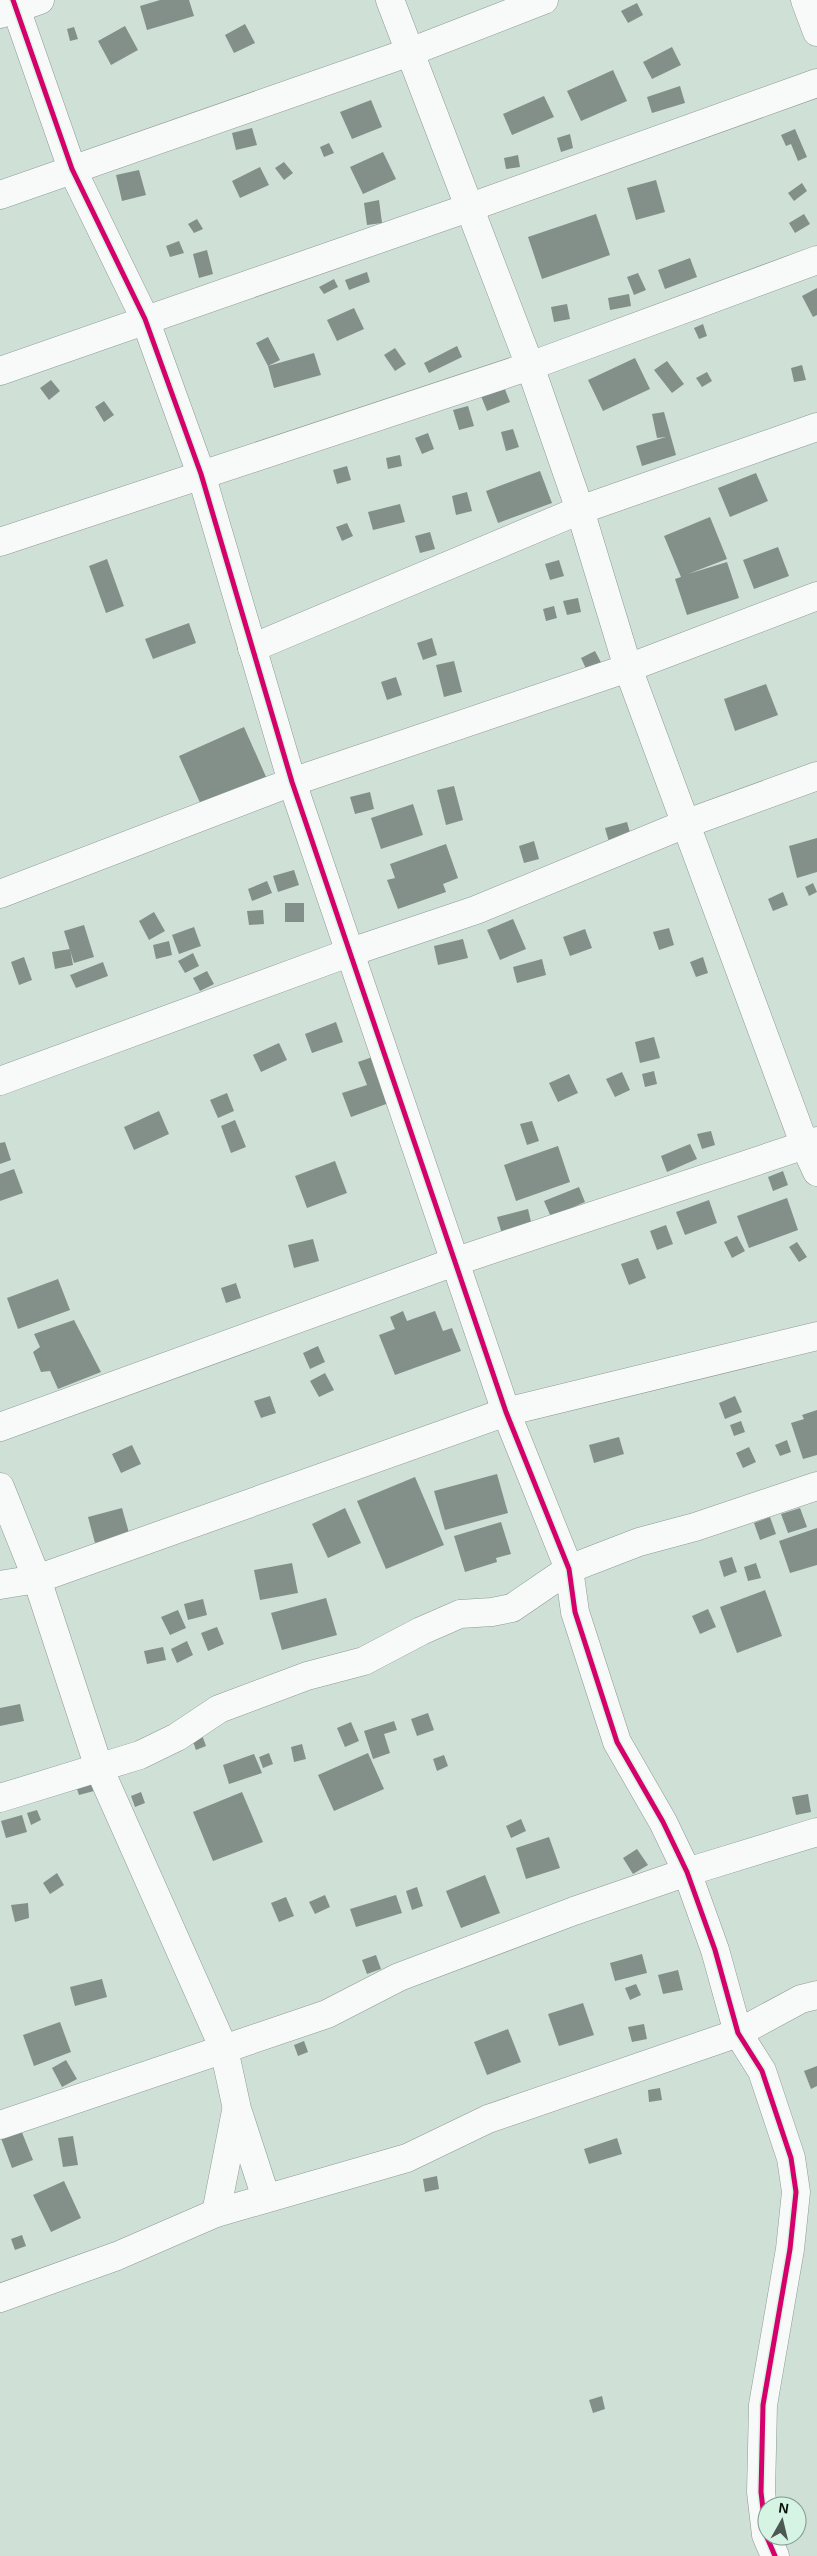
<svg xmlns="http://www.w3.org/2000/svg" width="817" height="2556" viewBox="0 0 817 2556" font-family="Helvetica,sans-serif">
  <rect width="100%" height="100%" fill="#cfe0d7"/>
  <g fill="#838f89">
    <path d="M160,0H189L194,16L147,30L140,6Z"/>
    <path d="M637,3L643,15L628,23L621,11Z"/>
    <path d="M245,24L255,43L234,53L225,35Z"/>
    <path d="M125,26L138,50L111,65L98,41Z"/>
    <path d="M74,27L78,39L70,41L67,29Z"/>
    <path d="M672,47L681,65L652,79L643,62Z"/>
    <path d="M613,70L627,101L581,121L567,91Z"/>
    <path d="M680,86L685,103L652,113L647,97Z"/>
    <path d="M544,96L554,117L512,135L503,114Z"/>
    <path d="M371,100L382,127L352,139L340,112Z"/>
    <path d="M252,128L257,145L236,150L232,133Z"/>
    <path d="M795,129L807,157L798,161L791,144L786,146L781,135Z"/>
    <path d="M570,134L573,148L561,152L557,138Z"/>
    <path d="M329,143L334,153L324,157L320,147Z"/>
    <path d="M383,152L396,179L363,194L350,167Z"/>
    <path d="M518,155L520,167L506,169L504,158Z"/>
    <path d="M284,162L293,173L284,180L275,168Z"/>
    <path d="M260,167L269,185L240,198L232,181Z"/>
    <path d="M139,170L146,195L122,201L116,175Z"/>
    <path d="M656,180L665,212L636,220L627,188Z"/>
    <path d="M802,183L807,191L794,201L788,193Z"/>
    <path d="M379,200L382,223L367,225L364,203Z"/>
    <path d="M596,214L610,255L542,279L528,237Z"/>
    <path d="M804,214L810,224L795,233L789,223Z"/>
    <path d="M197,219L203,229L194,233L188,224Z"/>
    <path d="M179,241L184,253L170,257L166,246Z"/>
    <path d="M207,250L213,274L199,278L193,254Z"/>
    <path d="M690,258L697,277L665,289L658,270Z"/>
    <path d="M367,272L370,282L349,290L345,280Z"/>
    <path d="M638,273L646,290L634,295L627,277Z"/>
    <path d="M334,279L338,287L324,294L319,287Z"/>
    <path d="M817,288V315L813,317L802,296Z"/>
    <path d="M629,294L631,306L610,310L608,298Z"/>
    <path d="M567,304L570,319L554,322L551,307Z"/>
    <path d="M354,308L364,329L337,341L327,320Z"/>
    <path d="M703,324L707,336L699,339L694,328Z"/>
    <path d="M268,337L280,360L268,366L314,353L321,375L274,388L268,366L256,343Z"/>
    <path d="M457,346L462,357L429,373L424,363Z"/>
    <path d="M395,348L406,364L395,371L384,355Z"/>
    <path d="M635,358L650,389L603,411L588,380Z"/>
    <path d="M667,361L684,384L672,393L654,370Z"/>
    <path d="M802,365L806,380L794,382L791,368Z"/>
    <path d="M707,372L712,381L702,387L696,378Z"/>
    <path d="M51,380L60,391L49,400L40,388Z"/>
    <path d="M504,387L510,402L487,411L481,396Z"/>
    <path d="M104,401L114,415L104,422L95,407Z"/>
    <path d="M468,406L474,426L459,430L453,410Z"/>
    <path d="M664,412L676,455L642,466L636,446L666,437L657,438L652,414Z"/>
    <path d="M513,429L519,447L506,451L501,432Z"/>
    <path d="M428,433L434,449L422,454L415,438Z"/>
    <path d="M400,455L402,466L388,469L386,458Z"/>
    <path d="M347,466L351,480L337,484L333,470Z"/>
    <path d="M540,471L552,503L498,523L486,491Z"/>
    <path d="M756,473L768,501L730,517L718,488Z"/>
    <path d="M467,492L472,511L456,515L452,496Z"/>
    <path d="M400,504L405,522L373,530L368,512Z"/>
    <path d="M710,517L727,559L688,574L727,562L739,598L687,615L675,579L681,577L664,536Z"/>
    <path d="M347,523L353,536L342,541L336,527Z"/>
    <path d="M430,532L435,549L420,553L415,536Z"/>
    <path d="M778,547L789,576L754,589L743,560Z"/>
    <path d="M107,559L124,606L106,613L89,566Z"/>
    <path d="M559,560L564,576L550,580L545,564Z"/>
    <path d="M578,598L581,612L567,615L563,601Z"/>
    <path d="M554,606L557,618L546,621L543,609Z"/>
    <path d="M189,623L196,643L153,659L145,639Z"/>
    <path d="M432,638L437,655L423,660L417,643Z"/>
    <path d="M595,651L605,670L590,677L581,658Z"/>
    <path d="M454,661L462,692L444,697L436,665Z"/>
    <path d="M396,677L402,695L387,700L381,682Z"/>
    <path d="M766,684L778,715L735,731L724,699Z"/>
    <path d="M244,727L267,779L202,807L179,756Z"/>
    <path d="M454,786L463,820L446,825L437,790Z"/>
    <path d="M370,792L374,809L355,814L350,797Z"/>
    <path d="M413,804L423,835L381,849L371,818Z"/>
    <path d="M627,822L631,836L609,842L605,828Z"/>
    <path d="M817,838V872L797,878L789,846Z"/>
    <path d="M534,841L539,859L524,863L519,846Z"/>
    <path d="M446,844L458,878L443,884L446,892L398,909L387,880L395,878L390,864Z"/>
    <path d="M294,870L299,885L278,892L273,876Z"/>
    <path d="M267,881L272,893L252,901L248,889Z"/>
    <path d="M813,883L817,892L809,896L805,887Z"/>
    <path d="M783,892L788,905L773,911L768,899Z"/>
    <rect x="285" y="903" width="19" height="19"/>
    <path d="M263,910L264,924L249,925L247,911Z"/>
    <path d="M154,912L165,931L149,940L139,921Z"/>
    <path d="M513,919L526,949L500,960L487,930Z"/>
    <path d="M84,925L94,957L74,963L64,931Z"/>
    <path d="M194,927L201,946L179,954L172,935Z"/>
    <path d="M669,928L674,945L659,950L653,932Z"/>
    <path d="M585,929L592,948L570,956L563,937Z"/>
    <path d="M463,939L468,958L438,965L434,946Z"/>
    <path d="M169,941L172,955L156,959L153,945Z"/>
    <path d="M70,949L73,965L55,969L52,952Z"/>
    <path d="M193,953L199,966L185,973L178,961Z"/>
    <path d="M24,957L32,980L19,985L11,962Z"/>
    <path d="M703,957L708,973L696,977L690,962Z"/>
    <path d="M542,959L546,975L517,983L513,967Z"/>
    <path d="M103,962L108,976L76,988L70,975Z"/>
    <path d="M207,971L214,984L200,991L193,978Z"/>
    <path d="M336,1022L343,1042L312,1053L305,1034Z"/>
    <path d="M654,1037L660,1058L640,1063L635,1042Z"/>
    <path d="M279,1043L287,1060L261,1072L253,1055Z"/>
    <path d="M381,1054L397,1100L351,1117L342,1093L367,1085L358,1062Z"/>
    <path d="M654,1071L657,1084L645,1087L642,1074Z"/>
    <path d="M622,1072L630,1090L615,1097L606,1079Z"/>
    <path d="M569,1074L578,1093L558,1102L549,1083Z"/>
    <path d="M227,1093L234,1111L218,1118L210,1100Z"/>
    <path d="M159,1111L169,1134L134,1150L124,1127Z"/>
    <path d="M235,1120L246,1147L231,1153L221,1126Z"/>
    <path d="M532,1121L539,1141L527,1145L520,1124Z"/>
    <path d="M711,1131L715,1145L702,1149L697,1134Z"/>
    <path d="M5,1142L11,1160L0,1164V1143Z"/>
    <path d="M690,1144L697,1159L667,1172L661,1156Z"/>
    <path d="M558,1146L570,1182L516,1201L504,1165Z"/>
    <path d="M335,1161L347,1193L307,1208L295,1176Z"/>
    <path d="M14,1169L23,1193L0,1201V1174Z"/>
    <path d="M783,1171L788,1185L773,1191L768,1177Z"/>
    <path d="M579,1187L585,1202L551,1217L544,1201Z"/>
    <path d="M787,1198L798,1230L749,1248L737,1216Z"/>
    <path d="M709,1200L717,1223L685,1235L676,1212Z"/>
    <path d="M528,1209L532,1226L502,1234L497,1217Z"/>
    <path d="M666,1225L673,1244L657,1250L650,1231Z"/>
    <path d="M737,1236L745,1251L732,1258L724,1242Z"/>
    <path d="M313,1239L319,1261L294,1268L288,1245Z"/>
    <path d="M797,1242L807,1257L799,1262L789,1247Z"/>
    <path d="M638,1258L646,1278L629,1285L621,1264Z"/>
    <path d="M58,1279L70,1310L18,1329L7,1298Z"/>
    <path d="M236,1283L241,1298L226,1303L221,1288Z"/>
    <path d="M403,1311L407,1321L435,1311L443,1331L452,1328L461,1351L395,1375L379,1335L395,1329L390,1317Z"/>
    <path d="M74,1320L101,1372L58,1389L50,1371L41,1372L33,1352L40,1347L34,1334Z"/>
    <path d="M318,1346L325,1362L310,1369L303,1353Z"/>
    <path d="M325,1373L334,1390L319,1397L310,1381Z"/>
    <path d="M270,1396L276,1413L261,1418L254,1401Z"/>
    <path d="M735,1396L742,1412L725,1419L719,1403Z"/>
    <path d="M817,1410V1455L803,1459L791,1423L804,1419L802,1415Z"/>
    <path d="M741,1421L745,1432L734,1436L730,1425Z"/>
    <path d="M619,1437L624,1454L594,1463L589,1445Z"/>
    <path d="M787,1440L791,1452L780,1456L775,1445Z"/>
    <path d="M132,1445L141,1464L121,1473L112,1454Z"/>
    <path d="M749,1447L756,1462L743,1468L736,1453Z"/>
    <path d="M497,1474L508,1513L445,1530L434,1491Z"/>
    <path d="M415,1477L444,1545L386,1569L357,1501Z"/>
    <path d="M122,1508L129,1533L95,1543L88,1517Z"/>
    <path d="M345,1508L361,1543L328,1558L312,1524Z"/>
    <path d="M800,1508L807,1527L788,1533L781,1514Z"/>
    <path d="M770,1517L776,1534L760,1540L754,1523Z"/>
    <path d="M501,1522L511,1554L496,1558L497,1562L465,1572L454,1536Z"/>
    <path d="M817,1528V1565L790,1573L779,1541Z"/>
    <path d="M732,1557L737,1572L724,1577L719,1561Z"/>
    <path d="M292,1563L298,1593L260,1600L254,1570Z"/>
    <path d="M756,1563L761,1578L748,1581L744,1567Z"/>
    <path d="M765,1590L782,1636L737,1653L720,1607Z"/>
    <path d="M326,1598L337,1635L282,1650L271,1613Z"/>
    <path d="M203,1599L207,1615L188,1620L184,1604Z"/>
    <path d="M708,1609L716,1627L700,1634L692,1616Z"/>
    <path d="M178,1610L186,1628L170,1635L161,1617Z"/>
    <path d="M217,1627L224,1644L208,1651L201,1633Z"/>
    <path d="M187,1641L193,1655L177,1663L171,1649Z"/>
    <path d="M163,1647L166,1660L147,1664L144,1651Z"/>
    <path d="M20,1704L24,1721L0,1726V1708Z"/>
    <path d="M428,1713L434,1730L417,1736L411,1719Z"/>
    <path d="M394,1721L397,1730L384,1734L390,1753L373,1759L364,1731Z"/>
    <path d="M351,1722L359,1741L345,1747L337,1728Z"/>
    <path d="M202,1735L206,1746L196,1750L192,1739Z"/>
    <path d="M302,1744L306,1759L294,1762L291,1747Z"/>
    <path d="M269,1753L273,1764L263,1768L259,1757Z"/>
    <path d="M368,1753L384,1789L334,1811L318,1775Z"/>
    <path d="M254,1754L262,1773L229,1784L223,1765Z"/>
    <path d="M444,1755L448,1766L437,1771L433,1759Z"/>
    <path d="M88,1773L94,1791L79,1795L73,1777Z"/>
    <path d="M141,1792L145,1803L135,1807L131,1796Z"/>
    <path d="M242,1792L263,1842L213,1861L193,1812Z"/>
    <path d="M808,1794L811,1812L796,1815L792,1797Z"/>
    <path d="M37,1810L41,1820L31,1825L27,1813Z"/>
    <path d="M22,1815L27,1832L6,1838L1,1821Z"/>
    <path d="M521,1819L526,1831L511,1838L506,1826Z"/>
    <path d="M549,1837L560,1868L526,1879L516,1848Z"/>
    <path d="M637,1849L648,1865L633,1874L623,1858Z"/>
    <path d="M57,1873L64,1885L50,1894L43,1883Z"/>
    <path d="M485,1875L500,1913L461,1928L446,1891Z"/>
    <path d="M417,1887L423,1906L412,1910L406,1891Z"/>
    <path d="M325,1895L330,1907L315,1914L309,1902Z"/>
    <path d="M396,1895L402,1913L356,1927L350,1909Z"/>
    <path d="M286,1897L294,1916L279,1922L271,1903Z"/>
    <path d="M28,1903L29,1918L15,1922L11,1905Z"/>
    <path d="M642,1954L647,1973L615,1981L610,1963Z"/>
    <path d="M376,1955L381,1969L367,1974L362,1960Z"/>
    <path d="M678,1970L683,1990L663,1994L658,1975Z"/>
    <path d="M102,1979L107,1997L75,2006L70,1987Z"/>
    <path d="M636,1984L641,1995L630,2000L625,1988Z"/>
    <path d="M583,2003L594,2035L559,2046L548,2014Z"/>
    <path d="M60,2022L71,2052L34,2066L23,2035Z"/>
    <path d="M644,2024L647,2039L632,2042L628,2027Z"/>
    <path d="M508,2029L521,2062L487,2075L474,2042Z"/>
    <path d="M304,2041L308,2052L298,2056L294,2045Z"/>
    <path d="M66,2060L77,2079L62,2087L52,2068Z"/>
    <path d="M817,2066V2086L811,2089L804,2071Z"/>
    <path d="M660,2088L662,2100L649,2102L648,2090Z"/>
    <path d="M21,2130L33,2160L12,2168L1,2138Z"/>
    <path d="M73,2136L78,2165L63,2167L58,2138Z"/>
    <path d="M617,2138L622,2154L589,2164L584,2149Z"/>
    <path d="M437,2176L439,2189L425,2192L423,2179Z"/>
    <path d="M64,2181L81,2218L51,2232L33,2195Z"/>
    <path d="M22,2235L26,2246L15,2250L11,2239Z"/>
    <path d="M602,2396L605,2409L593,2413L589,2400Z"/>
  </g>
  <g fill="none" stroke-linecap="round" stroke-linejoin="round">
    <defs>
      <g id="minor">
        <path d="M13,0L72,169L145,319L201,474L292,782L506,1412L569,1569L575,1612L617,1742L663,1822L687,1872L715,1950L738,2033L762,2071L791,2158L796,2192L790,2249L763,2405L761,2492L766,2535L775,2556"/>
        <path d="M390,0L530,366L580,510L628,668L805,1146L817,1172"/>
        <path d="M805,0L817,32"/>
        <path d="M0,14L40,0"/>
        <path d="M0,195L410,52L544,0"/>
        <path d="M0,371L468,208L817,83"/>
        <path d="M0,542L530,366L817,260"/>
        <path d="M252,648L580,510L817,427"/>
        <path d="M0,894L292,782L628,668L817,596"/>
        <path d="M0,1081L351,952L476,910L685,824L817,776"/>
        <path d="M0,1427L454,1262L817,1141"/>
        <path d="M0,1487L37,1579L99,1768L224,2049L237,2109L266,2198"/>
        <path d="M0,1585L37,1579L506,1412L817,1336"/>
        <path d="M0,1798L140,1755L177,1737L219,1709L307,1676L364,1661L421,1631L460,1614L492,1612L512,1608L569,1569L639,1542L695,1527L817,1486"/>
        <path d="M0,2125L327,2014L399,1977L574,1911L687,1872L817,1832"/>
        <path d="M216,2213L236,2111"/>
        <path d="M0,2298L117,2256L216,2213L407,2158L488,2119L738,2033L801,1999L817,1995"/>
      </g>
    </defs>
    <use href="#minor" stroke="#8c9a93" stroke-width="29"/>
    <use href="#minor" stroke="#f8faf9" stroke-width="28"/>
    <defs>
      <path id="cycleway" d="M13,0L72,169L145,319L201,474L292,782L506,1412L569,1569L575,1612L617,1742L663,1822L687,1872L715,1950L738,2033L762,2071L791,2158L796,2192L790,2249L763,2405L761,2492L766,2535L775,2556"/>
    </defs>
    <use href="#cycleway" stroke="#d5f4e4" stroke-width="8"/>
    <use href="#cycleway" stroke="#d6006c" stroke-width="5"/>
  </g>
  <g transform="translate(782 2521) rotate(8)"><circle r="24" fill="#d5f4e4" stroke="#82998e"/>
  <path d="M0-4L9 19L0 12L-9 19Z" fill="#4c5953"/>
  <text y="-8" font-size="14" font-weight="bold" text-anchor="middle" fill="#06110c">N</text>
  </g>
</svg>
